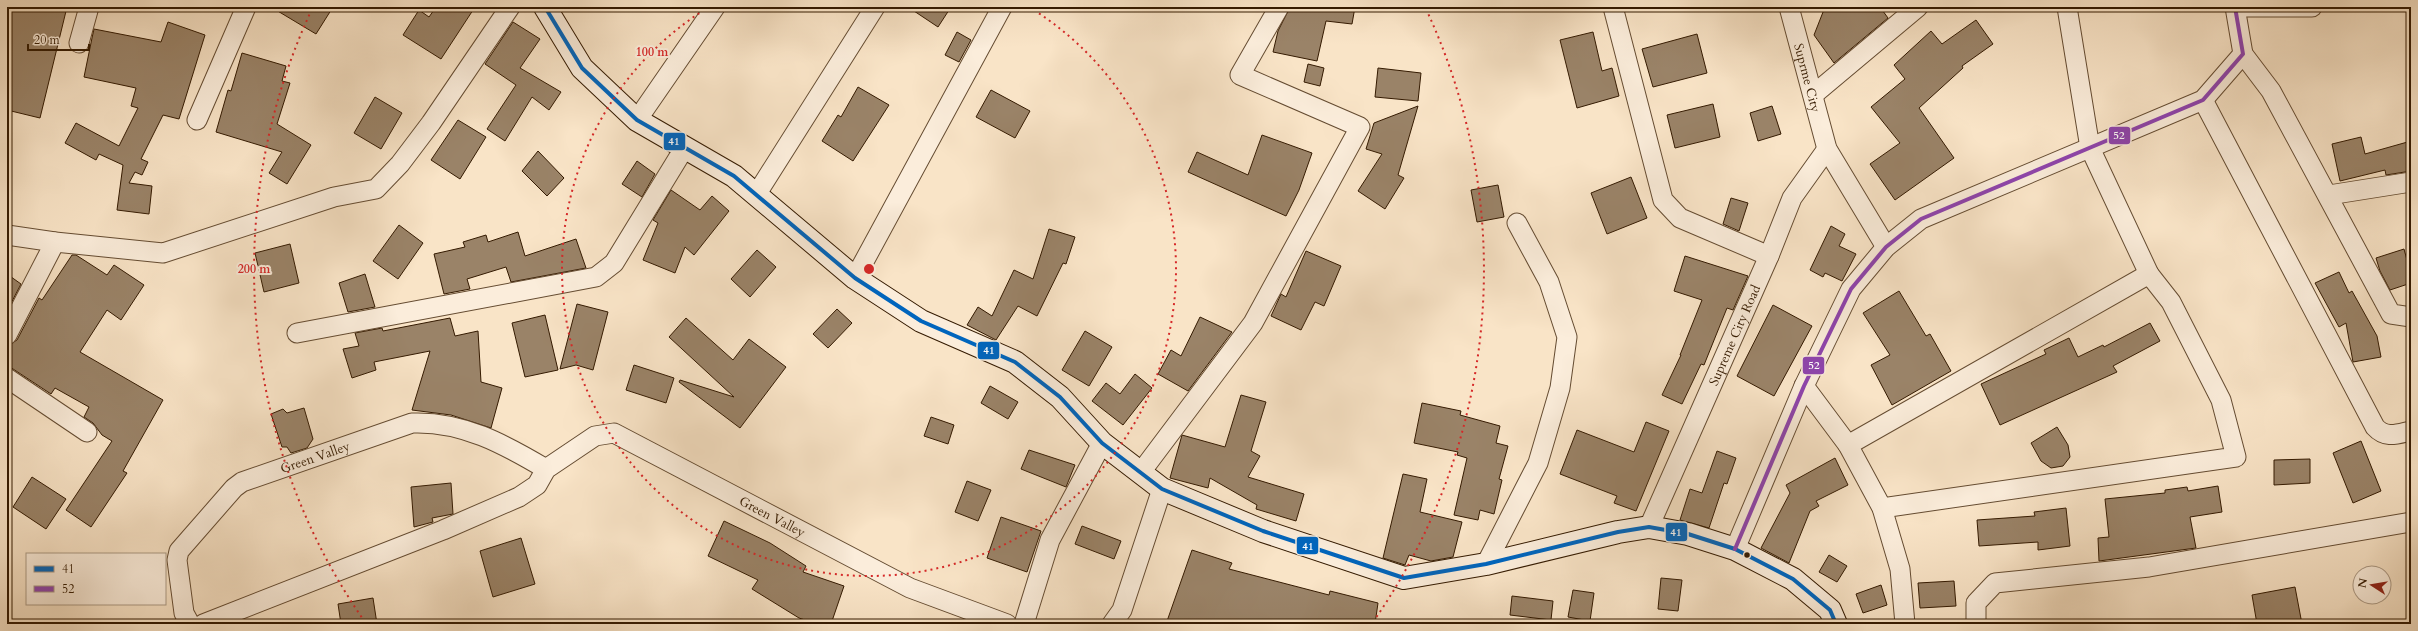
<svg xmlns="http://www.w3.org/2000/svg" width="2418" height="631" viewBox="0 0 2418 631" font-family="Cardo,serif">
  <rect width="100%" height="100%" fill="#f9e4c7"/>
  <filter id="stains"><feTurbulence type="fractalNoise" baseFrequency=".005" numOctaves="4"/><feColorMatrix values="0 0 0 0 .2 0 0 0 0 .09 0 0 0 0 .02 0 0 0 .5 -.17"/></filter>
  <radialGradient id="worn" r=".72"><stop offset=".6" stop-color="#630" stop-opacity="0"/><stop offset="1" stop-color="#630" stop-opacity=".3"/></radialGradient>
  <g fill="#9a8368" stroke="#341a01">
    <path d="M7,7H67L40,118L7,110Z"/>
    <path d="M271,7H333L316,34Z"/>
    <path d="M436,7H475L441,59L403,35L419,10L429,17Z"/>
    <path d="M908,7H951L938,27Z"/>
    <path d="M1290,7H1355L1352,24L1326,21L1317,61L1273,52L1278,31Z"/>
    <path d="M1825,7H1880L1888,18L1834,63L1814,35Z"/>
    <path d="M1976,20L1993,44L1962,66L1963,68L1919,108L1954,158L1895,200L1870,164L1900,143L1871,107L1905,79L1894,65L1931,31L1942,44Z"/>
    <path d="M168,22L205,35L179,119L163,115L141,159L148,162L142,175L135,172L129,183L152,186L149,214L117,210L123,165L99,154L96,160L65,143L76,123L119,146L138,108L131,106L136,88L84,77L92,38L94,29L161,42Z"/>
    <path d="M513,22L540,39L520,68L561,92L549,110L532,97L505,141L487,129L516,85L485,64Z"/>
    <path d="M957,32L971,40L959,62L945,55Z"/>
    <path d="M1593,32L1602,71L1612,68L1619,96L1577,108L1560,40Z"/>
    <path d="M1697,34L1707,73L1653,87L1642,49Z"/>
    <path d="M242,53L286,66L282,81L290,83L277,124L311,145L287,184L269,173L282,152L216,132L228,90L231,91Z"/>
    <path d="M1308,64L1324,68L1320,86L1304,82Z"/>
    <path d="M1378,68L1421,73L1418,101L1375,97Z"/>
    <path d="M858,87L889,105L853,161L822,141L838,115L841,117Z"/>
    <path d="M991,90L1030,111L1015,138L976,117Z"/>
    <path d="M375,97L402,113L381,149L354,133Z"/>
    <path d="M1713,104L1720,137L1675,148L1667,115Z"/>
    <path d="M1418,106L1398,175L1404,178L1385,209L1358,191L1382,154L1366,149L1374,123Z"/>
    <path d="M1772,106L1781,134L1758,141L1750,113Z"/>
    <path d="M458,120L486,137L460,179L431,160Z"/>
    <path d="M1262,135L1312,153L1299,190L1286,216L1188,172L1197,152L1248,175Z"/>
    <path d="M2361,137L2365,154L2411,141V171L2386,175L2385,170L2340,181L2332,144Z"/>
    <path d="M538,151L564,178L547,196L522,171Z"/>
    <path d="M637,161L655,174L642,197L622,184Z"/>
    <path d="M1631,177L1647,218L1607,234L1591,193Z"/>
    <path d="M1498,185L1504,217L1477,222L1471,190Z"/>
    <path d="M671,190L700,210L712,196L729,211L694,255L685,247L675,273L643,260L658,223L653,220Z"/>
    <path d="M1731,198L1748,203L1739,231L1723,224Z"/>
    <path d="M399,225L423,243L398,279L373,261Z"/>
    <path d="M1831,226L1845,234L1839,246L1856,254L1842,281L1825,273L1823,277L1810,270Z"/>
    <path d="M1049,229L1075,237L1066,264L1063,263L1037,316L1018,306L996,340L967,325L978,307L992,316L1014,270L1033,279Z"/>
    <path d="M518,232L525,256L576,239L586,268L511,282L506,267L467,279L470,289L444,294L434,254L465,247L463,242L486,235L488,242Z"/>
    <path d="M290,244L299,283L264,292L255,253Z"/>
    <path d="M2404,249L2411,275V283L2390,290L2380,271L2376,258Z"/>
    <path d="M757,250L776,267L750,297L731,279Z"/>
    <path d="M1306,251L1341,266L1324,306L1315,302L1301,330L1271,316L1281,294L1286,297Z"/>
    <path d="M72,255H76L107,275L114,265L144,285L121,320L107,310L80,352L163,400L123,471L127,473L91,527L66,510L112,441L102,435L93,423L84,417L89,407L55,388L51,394L7,365V346L17,340L39,298L42,300Z"/>
    <path d="M1685,256L1748,276L1733,310L1727,308L1704,365L1701,364L1682,404L1662,395L1681,355H1680L1702,300L1674,291Z"/>
    <path d="M2339,272L2349,293L2352,291L2377,336L2381,357L2353,362L2346,323L2339,327L2315,283Z"/>
    <path d="M7,274L21,284L7,311Z"/>
    <path d="M365,274L375,307L348,312L339,283Z"/>
    <path d="M1899,291L1926,336L1930,334L1951,371L1892,405L1871,365L1890,355L1863,313Z"/>
    <path d="M577,304L608,312L593,370L576,365L560,369Z"/>
    <path d="M1773,305L1812,326L1774,396L1737,376Z"/>
    <path d="M837,309L852,323L828,348L813,334Z"/>
    <path d="M545,315L558,370L525,377L512,323Z"/>
    <path d="M1200,317L1232,332L1188,391L1158,374L1171,350L1181,356Z"/>
    <path d="M450,318L455,336L478,331L481,382L502,388L491,428L451,415L412,410L430,351L374,362L376,370L352,378L343,349L359,346L355,333L382,328L383,331Z"/>
    <path d="M686,318L733,360L749,339L786,367L740,428L679,382L680,380L734,397L669,337Z"/>
    <path d="M2150,323L2160,341L2113,366L2117,372L2000,425L1981,384L2046,354L2044,350L2069,338L2078,357L2103,345L2104,347Z"/>
    <path d="M1085,331L1112,347L1089,386L1062,370Z"/>
    <path d="M634,365L674,378L666,403L626,390Z"/>
    <path d="M1135,374L1152,388L1123,425L1092,401L1106,383L1120,394Z"/>
    <path d="M990,386L1018,402L1008,419L981,403Z"/>
    <path d="M1241,395L1266,402L1251,451L1260,456L1248,477L1304,494L1296,521L1256,509L1257,505L1210,478L1208,488L1170,478L1182,435L1225,447Z"/>
    <path d="M1422,403L1461,411L1460,415L1500,426L1496,443L1508,446L1499,479L1502,480L1494,514L1480,510L1478,520L1454,515L1467,458L1457,455L1458,452L1414,443Z"/>
    <path d="M304,408L313,439L307,448L291,453L287,447H282L271,414L283,409L287,413Z"/>
    <path d="M931,417L954,425L948,444L924,436Z"/>
    <path d="M1646,422L1669,431L1636,511L1614,503L1617,496L1560,474L1577,430L1634,452Z"/>
    <path d="M2057,427L2068,445L2070,457L2063,466L2051,468L2041,461L2031,443Z"/>
    <path d="M2361,441L2381,491L2353,503L2333,453Z"/>
    <path d="M1029,450L1075,465L1066,487L1021,469Z"/>
    <path d="M1717,451L1736,458L1727,484L1724,483L1709,528L1680,520L1690,489L1702,493Z"/>
    <path d="M1835,458L1848,485L1816,501L1819,506L1810,511L1789,563L1761,548L1790,493L1786,485Z"/>
    <path d="M2310,459V483L2274,485V460Z"/>
    <path d="M1403,474L1427,479L1420,512L1462,522L1453,557L1431,561L1409,555L1405,565L1383,558Z"/>
    <path d="M32,477L66,499L46,529L13,507Z"/>
    <path d="M967,481L991,490L978,521L955,512Z"/>
    <path d="M451,483L453,514L432,518L433,522L414,527L411,487Z"/>
    <path d="M2218,486L2222,512L2190,517L2196,548L2099,561L2098,538L2109,537L2105,499L2165,493V490L2187,487L2188,491Z"/>
    <path d="M2066,508L2070,546L2038,550V542L1979,546L1977,520L2035,516L2034,512Z"/>
    <path d="M1001,517L1041,531L1027,572L987,558Z"/>
    <path d="M724,521L770,543L806,566L803,572L844,586L831,624H817L799,618L752,589L758,580L708,556Z"/>
    <path d="M1082,526L1121,541L1114,559L1075,544Z"/>
    <path d="M521,538L535,584L493,597L480,551Z"/>
    <path d="M1192,550L1232,563L1229,569L1329,595L1330,591L1378,603L1375,624H1236L1218,620L1217,624H1166Z"/>
    <path d="M1829,555L1847,566L1837,582L1819,572Z"/>
    <path d="M1661,578L1682,580L1678,611L1658,609Z"/>
    <path d="M1954,581L1956,606L1920,608L1918,583Z"/>
    <path d="M1881,585L1887,605L1863,613L1856,594Z"/>
    <path d="M2295,587L2302,624H2257L2252,595Z"/>
    <path d="M1573,590L1594,593L1590,621L1568,617Z"/>
    <path d="M1512,596L1553,601L1551,620L1510,615Z"/>
    <path d="M373,598L377,624H341L338,604Z"/>
  </g>
  <g fill="none" stroke-linecap="round" stroke-linejoin="round">
    <defs>
      <g id="minor">
        <path d="M1613,7L1663,200L1680,218L1769,256"/>
        <path id="s1" d="M1789,7L1827,149L1886,247"/>
        <path d="M2067,7L2090,148L2149,274"/>
        <path d="M2235,7H2312"/>
        <path d="M79,43L89,7"/>
        <path d="M2243,54L2271,91L2391,314L2411,317"/>
        <path d="M1813,95L1918,7"/>
        <path d="M2203,100L2375,427C2386,439 2397,434 2411,431"/>
        <path d="M197,120L246,7"/>
        <path d="M637,120L715,7"/>
        <path d="M756,195L875,7"/>
        <path d="M2329,195L2411,182"/>
        <path d="M7,235L55,242L163,253L334,197L376,189L400,164L431,123L510,7"/>
        <path d="M855,278L1002,7"/>
        <path d="M297,333L596,277L614,263L685,147"/>
        <path d="M7,335L55,242"/>
        <path d="M7,378L87,432"/>
        <path d="M1804,386L1848,445L1882,508L1900,569L1905,624"/>
        <path d="M1848,445L2149,274L2171,302L2221,400L2236,457L1882,508"/>
        <path d="M1141,472L1253,323L1360,127L1240,75L1279,7"/>
        <path id="s2" d="M1649,527L1769,256L1792,198L1827,149"/>
        <path d="M1735,549L1804,386L1851,289L1886,247L1921,219L2203,100L2243,54L2235,7"/>
        <path d="M1486,564L1538,463L1560,388L1567,337L1549,282L1517,223"/>
        <path id="s3" d="M190,624L184,613L177,560L179,551L234,488L242,482L412,423C462,421 504,444 546,469"/>
        <path id="s4" d="M203,624L443,530L519,497L537,485L546,469L595,436L614,433L910,588L1007,624"/>
        <path d="M1024,624L1050,540L1102,443"/>
        <path d="M1112,624L1122,610L1162,489"/>
        <path d="M1976,624V603L1995,583L2149,567L2411,522"/>
      </g>
      <path id="secondary" d="M545,7L582,68L637,120L734,176L855,278L921,321L1015,362L1060,397L1102,443L1162,489L1263,531L1404,578L1486,564L1618,532L1649,527L1688,534L1735,549L1793,579L1830,610L1836,624"/>
    </defs>
    <use href="#minor" stroke="#654c32" stroke-width="21"/>
    <use href="#secondary" stroke="#341a01" stroke-width="24"/>
    <use href="#minor" stroke="#fbeddb" stroke-width="19"/>
    <use href="#secondary" stroke="#fbeddb" stroke-width="22"/>
    <defs>
      <path id="bus-1" d="M545,7L582,68L637,120L734,176L855,278L921,321L1015,362L1060,397L1102,443L1162,489L1263,531L1404,578L1486,564L1618,532L1649,527L1688,534L1735,549L1793,579L1830,610L1836,624"/>
      <path id="bus-2" d="M1735,549L1804,386L1851,289L1886,247L1921,219L2203,100L2243,54L2235,7"/>
    </defs>
    <use href="#bus-1" stroke="#fbeddb" stroke-width="7"/>
    <use href="#bus-2" stroke="#fbeddb" stroke-width="7"/>
    <use href="#bus-1" stroke="#0065bd" stroke-width="4"/>
    <use href="#bus-2" stroke="#8e44ad" stroke-width="4"/>
  </g>
  <g fill="none" stroke="#d62828" stroke-width="2" stroke-dasharray="2 4">
    <path d="M1029 7A307 307 0 1 1 709 7"/>
    <path d="M365 622A615 615 0 0 1 312 9M1426 9A615 615 0 0 1 1373 622"/>
  </g>
  <circle fill="#341a01" stroke="#fbeddb" stroke-width="1.5" cx="1747" cy="555" r="3.5"/>
  <g text-anchor="middle" stroke-width="4" stroke-linejoin="round" paint-order="stroke">
    <g font-size="13" fill="#341a01" stroke="#fbeddb">
      <text dy="5" stroke="none"><textPath href="#s1" startOffset="73">Suprme City</textPath></text>
      <text dy="5" stroke="none"><textPath href="#s2" startOffset="210">Supreme City Road</textPath></text>
      <text dy="5" stroke="none"><textPath href="#s3" startOffset="246">Green Valley</textPath></text>
      <text dy="5" stroke="none"><textPath href="#s4" startOffset="638">Green Valley</textPath></text>
    </g>
  </g>
  <circle cx="869" cy="269" r="6" fill="#d62828" stroke="#fbeddb" stroke-width="2"/>
  <g font-size="12" text-anchor="middle" font-weight="bold" fill="#d62828" stroke="#fbeddb" stroke-width="4" stroke-linejoin="round" paint-order="stroke">
    <text x="652" y="56">100 m</text>
    <text x="254" y="273">200 m</text>
  </g>
  <g stroke="#fbeddb" stroke-width="1.5">
    <rect x="2108" y="126" width="23" height="19" rx="4" fill="#8e44ad"/>
    <rect x="663" y="132" width="23" height="19" rx="4" fill="#0065bd"/>
    <rect x="977" y="341" width="23" height="19" rx="4" fill="#0065bd"/>
    <rect x="1802" y="356" width="23" height="19" rx="4" fill="#8e44ad"/>
    <rect x="1665" y="522" width="23" height="20" rx="4" fill="#0065bd"/>
    <rect x="1296" y="536" width="23" height="19" rx="4" fill="#0065bd"/>
  </g>
  <g font-size="11" text-anchor="middle" font-weight="bold" fill="#fff">
    <text x="2119" y="139">52</text>
    <text x="674" y="145">41</text>
    <text x="989" y="354">41</text>
    <text x="1814" y="369">52</text>
    <text x="1676" y="536">41</text>
    <text x="1308" y="550">41</text>
  </g>
  <rect width="2418" height="631" fill="none" stroke="#f9e4c7" stroke-width="24"/>
  <rect x="8" y="8" width="2402" height="615" fill="none" stroke="#341a01" stroke-width="2"/>
  <rect x="12" y="12" width="2394" height="607" fill="none" stroke="#341a01"/>
  <rect x="26" y="553" width="140" height="52" fill="#fbeddb" stroke="#ab9984"/>
  <rect x="34" y="566" width="20" height="6" fill="#0065bd" stroke="#ab9984"/>
  <text x="62" y="573" font-size="12" fill="#341a01">41</text>
  <rect x="34" y="586" width="20" height="6" fill="#8e44ad" stroke="#ab9984"/>
  <text x="62" y="593" font-size="12" fill="#341a01">52</text>
  <g transform="translate(2372 585) rotate(282)"><circle r="19" fill="#fbeddb" stroke="#ab9984"/>
  <path d="M0-3L7 15L0 10L-7 15Z" fill="#8f2418"/>
  <text y="-6" font-size="11" font-weight="bold" text-anchor="middle" fill="#341a01">N</text>
  </g>
  <path d="M28 44v6h61v-6" fill="none" stroke="#341a01" stroke-width="2"/>
  <text x="34" y="44" font-size="12" fill="#341a01" stroke="#fbeddb" stroke-width="3" paint-order="stroke">20 m</text>
  <rect width="100%" height="100%" filter="url(#stains)"/>
  <rect width="100%" height="100%" fill="url(#worn)"/>
</svg>
